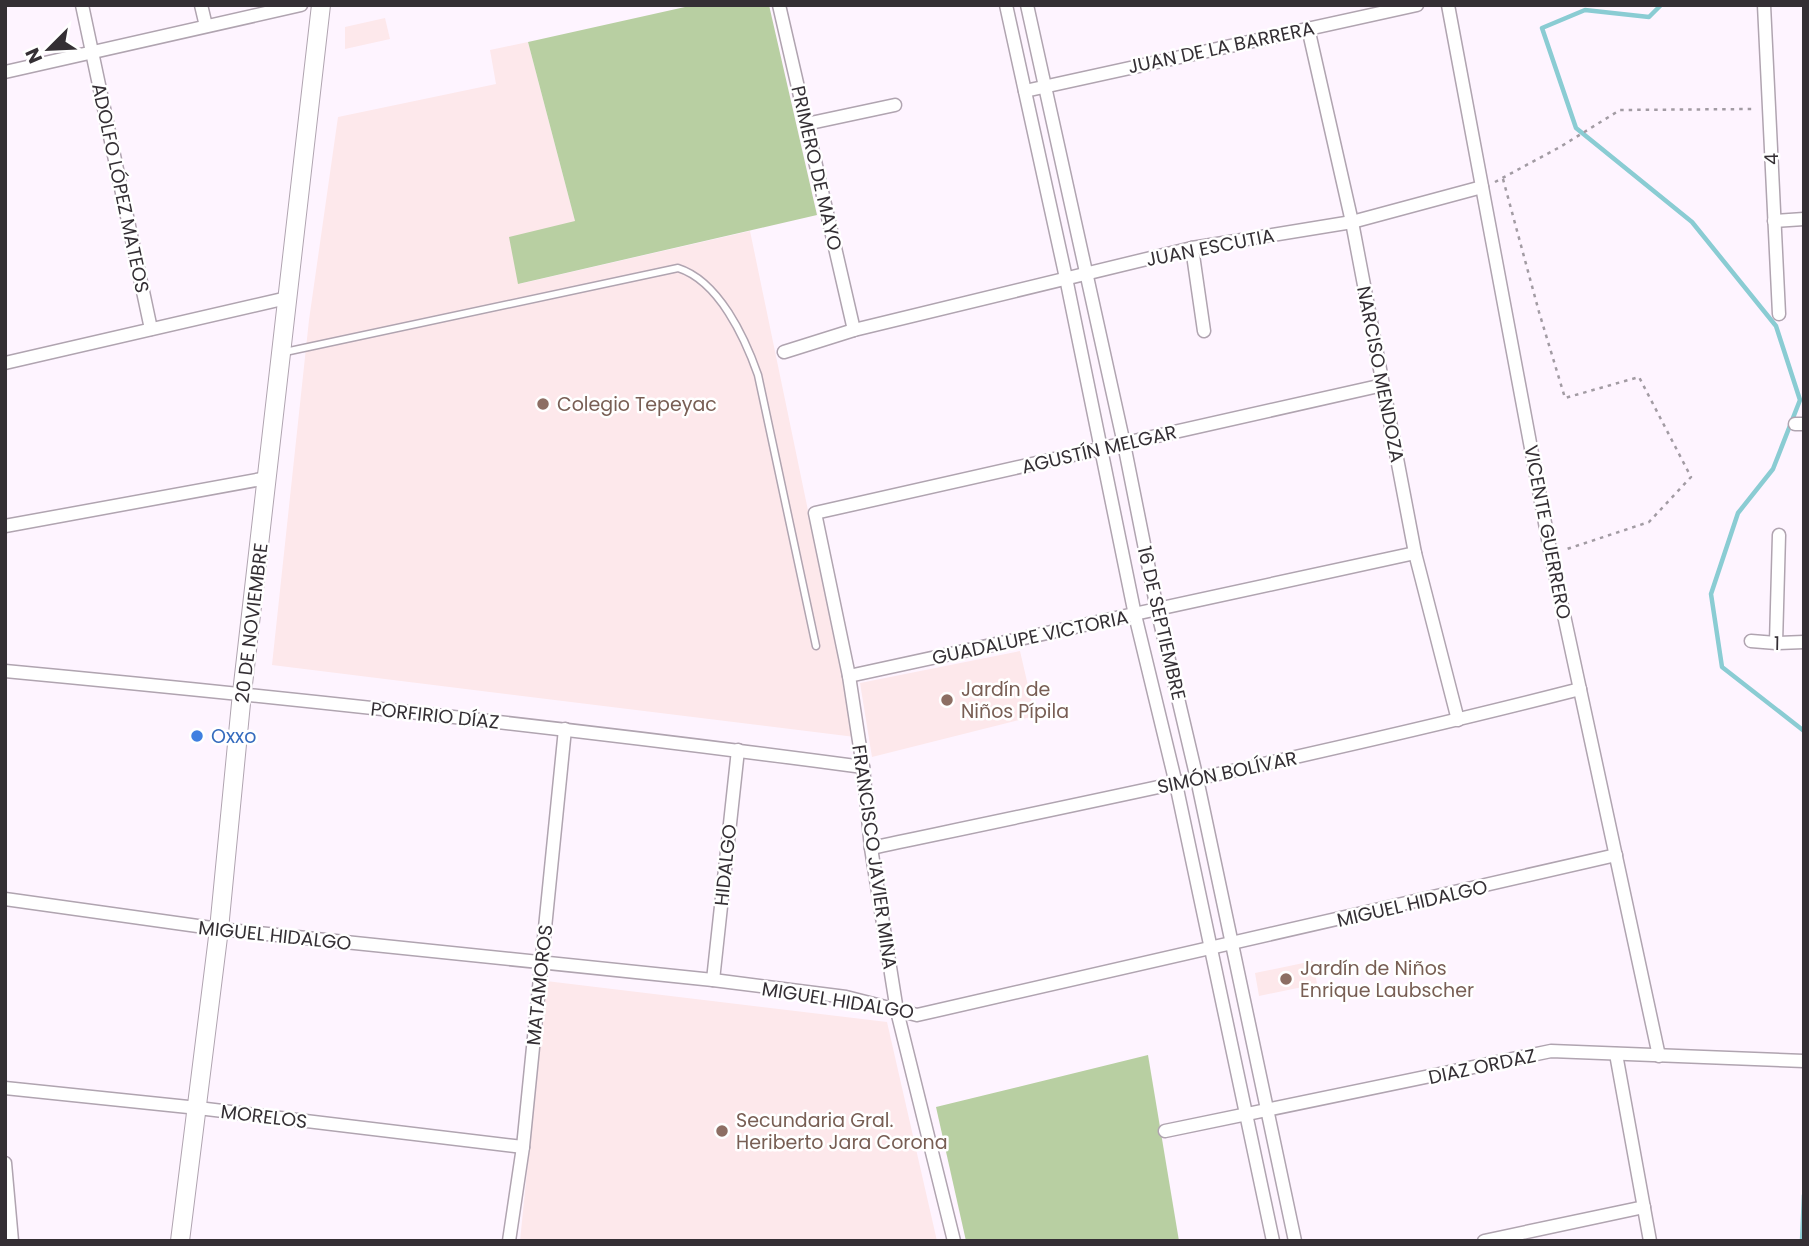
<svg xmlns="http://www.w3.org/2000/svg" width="1809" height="1246" viewBox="0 0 1809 1246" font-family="Poppins,sans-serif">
  <rect width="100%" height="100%" fill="#fef4ff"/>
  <g fill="#fde8eb">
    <path d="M385,18L390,39L345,49V27Z"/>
    <path d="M528,42L575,221L519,284L750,231L855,737L272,665L309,320L338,117L496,84L490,50Z"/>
    <path d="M1020,651L1035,716L872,757L860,683Z"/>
    <path d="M1313,961L1317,984L1259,996L1255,973Z"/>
    <path d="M546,981L887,1022L937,1241H520Z"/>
  </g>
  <g fill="#b8cfa2">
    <path d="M694,5H769L817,215L518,284L509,237L575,221L528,42Z"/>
    <path d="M1148,1055L1179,1241H966L936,1107Z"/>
  </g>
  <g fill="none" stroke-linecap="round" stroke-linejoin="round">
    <g stroke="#8accd3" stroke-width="4.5">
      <path d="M1661,5L1649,17L1585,10L1542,28L1576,128L1692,222L1776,326L1800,400L1773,469L1738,513L1711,594L1722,667L1804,731"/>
      <path d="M1802,1241L1804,1195"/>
    </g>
    <defs>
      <path id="service" d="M285,352L678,268C719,281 745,338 758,375L816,646"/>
      <g id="minor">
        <path d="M82,5L151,329"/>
        <path d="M201,5L206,26"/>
        <path d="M779,5L854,330"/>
        <path d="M1006,5L1066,278L1135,615L1176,784L1273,1241"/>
        <path d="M1027,5L1124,444L1157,609L1197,779L1295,1241"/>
        <path d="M1448,5L1551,555L1659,1056"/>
        <path d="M1764,5L1779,314"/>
        <path d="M1308,28L1352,222L1415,553L1458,720"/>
        <path d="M5,72L301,5"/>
        <path d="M1025,91L1417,5"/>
        <path d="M806,124L895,105"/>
        <path d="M1774,221L1804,219"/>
        <path d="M1192,248L1204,331"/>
        <path d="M784,352L854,330L1192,248L1352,222L1482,187"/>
        <path d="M5,363L287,298"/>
        <path d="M1795,424H1804"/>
        <path d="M5,526L267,478"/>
        <path d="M1751,641L1776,643L1804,642"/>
        <path d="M1776,643L1779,535"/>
        <path d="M5,671C292,698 578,729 863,767"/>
        <path d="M849,676L1415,553"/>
        <path d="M871,848C1108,798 1346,749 1580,689"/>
        <path d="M5,899L219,929L713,980L846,997L917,1015L1616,855"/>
        <path d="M713,980L738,750"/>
        <path d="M1616,1054L1650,1241"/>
        <path d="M5,1088L198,1108L523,1147"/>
        <path d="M1165,1131L1551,1051L1804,1061"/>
        <path d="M5,1163L12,1241"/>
        <path d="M509,1241L523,1147L565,729"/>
        <path d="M954,1241L897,1011L871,848L863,767L849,676L815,513L1383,385"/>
        <path d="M1484,1241L1644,1207"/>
      </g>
      <path id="secondary" d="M180,1241L219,929L242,693L321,5"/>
    </defs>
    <use href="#service" stroke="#b0a4b0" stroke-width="9"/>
    <use href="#minor" stroke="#b0a4b0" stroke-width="15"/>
    <use href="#secondary" stroke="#b0a4b0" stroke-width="20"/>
    <g stroke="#a29ba3" stroke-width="2.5" stroke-dasharray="3.5 5" stroke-linecap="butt">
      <path d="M1503,179L1539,312L1565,398L1639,377L1691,477L1649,522L1564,550"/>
      <path d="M1495,182L1560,147L1620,110L1756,109"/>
    </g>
    <use href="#service" stroke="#fff" stroke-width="6"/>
    <use href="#minor" stroke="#fff" stroke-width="12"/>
    <use href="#secondary" stroke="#fff" stroke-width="18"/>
  </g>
  <g fill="#8d6e63" stroke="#fff" stroke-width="2.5">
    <circle cx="543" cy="404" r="7"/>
    <circle cx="947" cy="700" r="7"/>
    <circle cx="1286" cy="979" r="7"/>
    <circle cx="722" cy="1131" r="7"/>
  </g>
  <circle fill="#3f7fe0" stroke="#fff" stroke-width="2.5" cx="197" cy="736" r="7"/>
  <g text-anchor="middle" stroke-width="5" stroke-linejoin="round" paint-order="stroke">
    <g font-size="19" fill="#342f34" stroke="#fff">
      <text transform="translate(1221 47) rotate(-12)" y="7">JUAN DE LA BARRERA</text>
      <text transform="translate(1771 159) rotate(-92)" y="7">4</text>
      <text transform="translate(817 168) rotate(77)" y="7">PRIMERO DE MAYO</text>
      <text transform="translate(121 188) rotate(78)" y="7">ADOLFO LÓPEZ MATEOS</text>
      <text transform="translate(1210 247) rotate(-11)" y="7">JUAN ESCUTIA</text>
      <text transform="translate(1381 374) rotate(79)" y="7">NARCISO MENDOZA</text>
      <text transform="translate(1099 449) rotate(-13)" y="7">AGUSTÍN MELGAR</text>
      <text transform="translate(1548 532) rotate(79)" y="7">VICENTE GUERRERO</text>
      <text transform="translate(251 623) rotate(-83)" y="7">20 DE NOVIEMBRE</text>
      <text transform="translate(1162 623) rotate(77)" y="7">16 DE SEPTIEMBRE</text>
      <text transform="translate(1030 637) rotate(-12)" y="7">GUADALUPE VICTORIA</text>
      <text transform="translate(1777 643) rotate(1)" y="7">1</text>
      <text transform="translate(435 715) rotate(6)" y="7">PORFIRIO DÍAZ</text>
      <text transform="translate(1227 772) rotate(-12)" y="7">SIMÓN BOLÍVAR</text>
      <text transform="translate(875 857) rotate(82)" y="7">FRANCISCO JAVIER MINA</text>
      <text transform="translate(725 865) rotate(-84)" y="7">HIDALGO</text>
      <text transform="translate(1412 903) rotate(-13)" y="7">MIGUEL HIDALGO</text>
      <text transform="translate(275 935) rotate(6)" y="7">MIGUEL HIDALGO</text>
      <text transform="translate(539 985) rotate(-84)" y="7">MATAMOROS</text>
      <text transform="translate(838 1000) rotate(9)" y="7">MIGUEL HIDALGO</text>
      <text transform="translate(1482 1066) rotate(-12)" y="7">DIAZ ORDAZ</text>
      <text transform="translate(264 1116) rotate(7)" y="7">MORELOS</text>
    </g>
    <g font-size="19" fill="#785e54" stroke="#fff" text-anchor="start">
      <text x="557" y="411">Colegio Tepeyac</text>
      <text x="961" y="696">Jardín de<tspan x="961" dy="22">Niños Pípila</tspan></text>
      <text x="1300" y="975">Jardín de Niños<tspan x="1300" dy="22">Enrique Laubscher</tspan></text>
      <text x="736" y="1127">Secundaria Gral.<tspan x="736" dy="22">Heriberto Jara Corona</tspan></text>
    </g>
    <g font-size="19" fill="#366cbe" stroke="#fff" text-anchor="start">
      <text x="211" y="743">Oxxo</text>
    </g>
  </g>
  <rect width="1809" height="1246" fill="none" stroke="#342f34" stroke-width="14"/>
  <g transform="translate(49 49) rotate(246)" stroke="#ffffff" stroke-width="5" paint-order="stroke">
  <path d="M0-5L12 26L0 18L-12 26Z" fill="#342f34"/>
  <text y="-10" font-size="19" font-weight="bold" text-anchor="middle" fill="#342f34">N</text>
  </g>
</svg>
